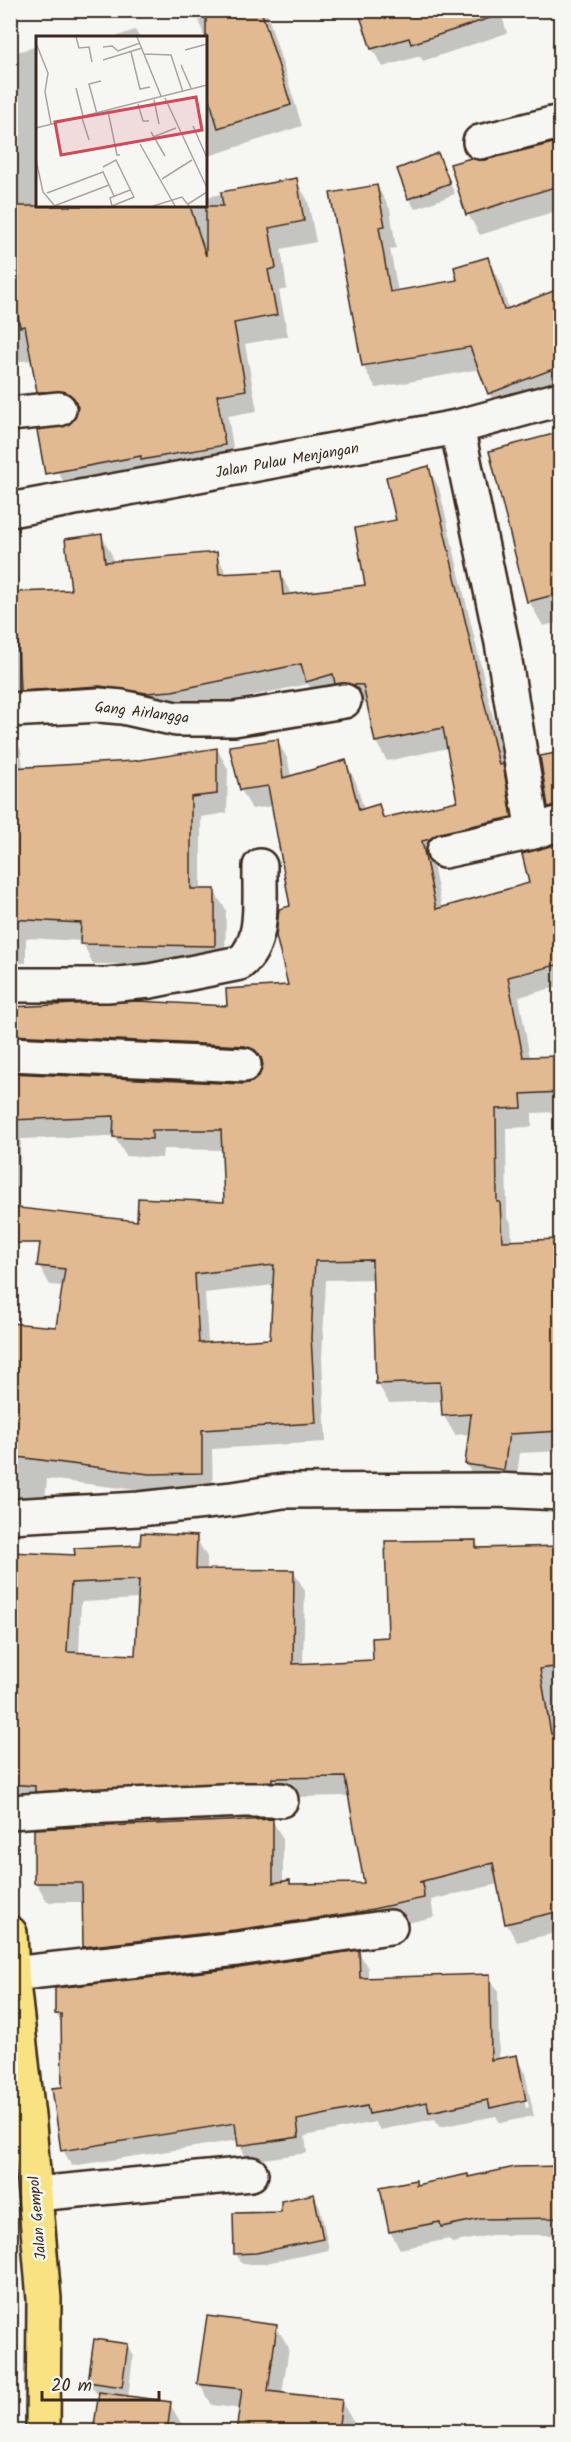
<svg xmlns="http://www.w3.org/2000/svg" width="571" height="2442" viewBox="0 0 571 2442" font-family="Kalam,sans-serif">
  <rect width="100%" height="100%" fill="#f6f6f2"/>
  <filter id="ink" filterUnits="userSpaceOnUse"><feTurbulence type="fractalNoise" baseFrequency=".0167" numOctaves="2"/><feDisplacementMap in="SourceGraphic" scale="12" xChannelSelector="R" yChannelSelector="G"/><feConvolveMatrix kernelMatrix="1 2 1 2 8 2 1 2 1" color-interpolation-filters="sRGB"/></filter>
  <g filter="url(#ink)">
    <g fill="#0003" fill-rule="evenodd">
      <path d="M196,10H266L302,126L206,157V65L212,63Z"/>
      <path d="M360,10H500L507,33L423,61L420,56L383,67L372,49Z"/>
      <path d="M135,30L140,38H112Z"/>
      <path d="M38,46V206H206V197L296,180L308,201L316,242L281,249L287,289L279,291L288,336L245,344L257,411L228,416L236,466L70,493L58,472L52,430L71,425L78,413L60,412L47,391L43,359L11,362L13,410H10V238L20,236L10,183V164L14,163L10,140V54Z"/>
      <path d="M560,143V224L556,211L480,235L468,214L485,162Z"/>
      <path d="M437,155L455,194L415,209L409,199Z"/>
      <path d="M377,186L390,209L396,248L390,249L398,292L459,281L487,259L500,281L509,310L560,291V393L502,415L489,393L480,369L376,388L363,366Z"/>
      <path d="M560,448V622L543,626L529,601Z"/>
      <path d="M428,468L439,488L506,772L513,785L522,837L432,860L442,909L531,884L560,844V986L519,997L530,1058L560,1057V1112L532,1113V1127L506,1128L507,1217L511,1223L512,1243L560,1241V1451L520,1453L515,1489L478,1483L466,1464L470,1434L455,1435L444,1416L443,1401L389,1403L378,1384L374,1279L326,1280L322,1358L326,1442L212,1449L213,1492L161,1493L47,1479L45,1502L10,1499V1325L58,1328L64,1286L50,1285L39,1265L138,1223L225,1204L223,1150L163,1149L162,1158L126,1156L114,1136L21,1139L18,1210H10V1074L243,1085L254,1083L261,1075L264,1068L257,1065L10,1059V1004L16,1008L228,1007L290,986L292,907L273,806L252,809L241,790L277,740L288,760L291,777L345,762L356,782L364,810L379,806L386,819L458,803L448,748L387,761L376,742L368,704L319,701L308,684L184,710L10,714V566L18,579V594L73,591L101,535L112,555L113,562L216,553L227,575L280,572L292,596L367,586L398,521ZM274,1285L272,1341L208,1344L205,1293Z"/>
      <path d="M10,732L21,750L23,769L133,762L217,749L228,769L227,813L201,817V890L214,891L226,910L225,965L93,964L82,941L26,938V963H10Z"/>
      <path d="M560,753V826L549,807Z"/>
      <path d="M196,1538L207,1557V1571L294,1572L305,1591L303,1665L375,1661L390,1639L475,1541L480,1549L560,1546V1932L517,1942L506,1923L498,1884L431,1900L434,1917L371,1931L96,1966L85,1947L84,1902H47L36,1882L272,1820L283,1839V1883L289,1881L291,1885L366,1884L350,1796L10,1802V1709L76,1556ZM139,1599L136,1656L79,1654L81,1602Z"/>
      <path d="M359,1952L368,1968V1979L489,1976L498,1992L499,2060L516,2057L525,2073L534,2116L500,2123L496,2116L440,2127L435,2119L380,2130L375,2122L305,2136L307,2153L249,2161L239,2145V2140L72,2166L63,2150V2025L56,2014L239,1969ZM518,2072H521L529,2107L526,2108Z"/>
      <path d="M560,2168V2235H491L452,2243L449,2239L400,2249L390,2232L381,2188L415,2182L417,2186Z"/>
      <path d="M314,2196L320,2207L329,2250L262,2264H242L236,2254L283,2213Z"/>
      <path d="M10,2244L13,2248V2288L18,2297L19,2325H10Z"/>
      <path d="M276,2326L289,2348L282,2394L341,2401L354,2423L353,2432H238L241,2409L212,2405L199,2383Z"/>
      <path d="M127,2345L133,2356L128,2398L170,2404L182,2425L181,2432H95L100,2394L96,2393L89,2382Z"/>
    </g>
    <g fill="#e1ba92" stroke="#3b2a1e" stroke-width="1.5" fill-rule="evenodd">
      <path d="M206,10H261L291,105L218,128L206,88Z"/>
      <path d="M358,10H492L493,17L411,44L409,38L371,49Z"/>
      <path d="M561,141V185L466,215L450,164L471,158L485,160Z"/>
      <path d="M438,153L450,183L408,199L397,169Z"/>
      <path d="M297,178L304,221L269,228L276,268L268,270L277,315L234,323L246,390L217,395L225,445L141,460V456L45,474L37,430L69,424L76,416L78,407L74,398L66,392H37L25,326L20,327L12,280L19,279L12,237L18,236L13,206H190L206,256V206H223L221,192Z"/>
      <path d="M377,185L385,226L379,227L390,292L457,280L454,267L488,257L504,310L561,288V366L488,394L470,347L362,366L330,193Z"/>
      <path d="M561,432V593L527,602L489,451Z"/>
      <path d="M429,466L499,765L503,764L512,817L440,833L430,839L422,841L436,909L529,883L522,854L561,843V964L508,977L523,1057L561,1056V1092L521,1094L522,1108L496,1109L497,1202H500L502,1241L561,1239V1431L509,1434L504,1470L465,1464L471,1414L442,1416L440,1382L376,1384L372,1260L315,1261L311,1337L316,1423L202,1430V1473L149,1474L10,1456V1323L56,1327L65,1269L37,1266L40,1243H10V1207L137,1221L138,1198L224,1202L221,1130H152V1139L113,1137L114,1116L10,1120V1073L243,1084L252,1082L259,1076L263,1065L261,1057L255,1050L245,1046L10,1035V1007L139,1001L227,1006L226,989L288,985L276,936L279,909L290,906L268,786L240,790L229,746L278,739L283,778L346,760L359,810L379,804L383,818L457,801L443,728L375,742L363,685L335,684L333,674L306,682L301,664L172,691L146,693L100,686L20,691L16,592L71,590L65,539L102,534L105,562L217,552L219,574L281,571L283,595L365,585L355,528L396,520L386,477ZM274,1265L270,1339L199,1343L195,1274Z"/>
      <path d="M217,748V794L191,797V889H215V946L80,944L81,923L10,919V768L133,761Z"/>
      <path d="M561,752V805L548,807L540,756Z"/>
      <path d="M141,1533L197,1536L196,1569L294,1570L293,1664L373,1660L372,1638L388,1637L385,1541L476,1540V1548L561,1546V1666L540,1669L551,1734L561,1733V1911L505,1924L493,1863L419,1882H423L424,1898L359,1912L235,1930L83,1947L82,1883H34V1829L273,1819V1883L290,1880V1884L364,1883L345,1777L272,1778V1781L35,1792V1786L10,1784V1552L75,1555L74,1548L140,1545ZM139,1580L135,1655L67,1652L71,1583Z"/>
      <path d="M359,1950L360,1978L490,1974L491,2060L517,2055L526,2100L490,2108L488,2100L429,2112L427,2102L369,2114L367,2106L297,2120L299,2137L238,2146L235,2123L61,2151L52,2088L62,2087L61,2014H55V1988L239,1968Z"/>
      <path d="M561,2166V2218L480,2219L441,2227L440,2222L389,2232L380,2187L416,2180V2185L468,2174V2177L515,2167Z"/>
      <path d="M314,2194L323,2239L256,2253L234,2254L233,2213L281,2212V2201Z"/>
      <path d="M207,2316L277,2325L268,2391L342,2400L338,2432H236L242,2389L197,2384Z"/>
      <path d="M94,2339L128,2344L122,2387L88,2382Z"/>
      <path d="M99,2392L171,2402L167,2432H93Z"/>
    </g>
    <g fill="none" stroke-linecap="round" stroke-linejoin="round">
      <defs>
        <g id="minor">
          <path d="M480,142L560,122"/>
          <path d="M10,414L59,409"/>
          <path d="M457,427L502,643L533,832"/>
          <path d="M10,510L457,427L560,399"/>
          <path d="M10,710L99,705L122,707L176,719H234L344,701"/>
          <path d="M444,851L533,832L560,823"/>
          <path d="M10,985H107L150,981L240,963C266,943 259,897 260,866"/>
          <path d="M10,1054L244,1065"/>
          <path d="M10,1516L139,1509L233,1499L283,1491L495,1490L560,1493"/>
          <path d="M10,1812L85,1807L244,1800H281"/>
          <path d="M12,1974L237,1949L390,1927"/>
          <path d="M35,2194L251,2174"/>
        </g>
        <path id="major" d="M10,1933L12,1974L29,2125L44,2299L43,2432"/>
      </defs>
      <use href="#minor" stroke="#3b2a1e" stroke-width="38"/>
      <use href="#major" stroke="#3b2a1e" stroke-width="38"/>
      <use href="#minor" stroke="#f6f6f2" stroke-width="33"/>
      <use href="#major" stroke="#f8e281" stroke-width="33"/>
    </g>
  </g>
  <g text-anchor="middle" stroke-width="5" stroke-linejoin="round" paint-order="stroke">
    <g font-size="15" fill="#3b2a1e" stroke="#f6f6f2">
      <text transform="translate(287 460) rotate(-10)" y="5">Jalan Pulau Menjangan</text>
      <text transform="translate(142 712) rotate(7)" y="5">Gang Airlangga</text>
      <text transform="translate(37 2218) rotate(-95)" y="5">Jalan Gempol</text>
    </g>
  </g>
  <g transform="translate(36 36)">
    <rect width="171" height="171" fill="#f6f6f2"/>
    <path fill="none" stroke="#aba49d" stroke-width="1.5" d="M40,1L43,12L53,11L56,26M101,1L125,60M0,7L12,37L9,56L15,88M67,11L76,10L82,15L104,7M149,14L171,8M95,16L104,53L114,51M108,18L135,19L147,56M67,24L106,12M145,29L155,52M40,52L47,80M129,62L171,152M118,64L123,88M102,68L107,85H113M72,75L81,119H84M61,78L53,48L65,45M46,82L53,104M157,90L171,122M0,92L171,49M115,96L129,120M117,101L140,92M104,108L139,170M0,124L7,156L18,169M67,131L80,124L98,161L76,170M126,143L156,124M11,157L67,136L78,160M152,168L171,156M18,170L73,149M76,170L74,162L94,154M117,170L146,161L153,170"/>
    <path fill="#d1495b" fill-opacity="0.15" stroke="#d1495b" stroke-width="3" d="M160,61L166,94L25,119L19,86Z"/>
    <rect width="171" height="171" fill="none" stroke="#3b2a1e" stroke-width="3"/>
  </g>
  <rect width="571" height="2442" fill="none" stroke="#f6f6f2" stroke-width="36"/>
  <rect x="18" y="18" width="535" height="2406" fill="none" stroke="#3b2a1e" stroke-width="2" filter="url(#ink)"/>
  <path d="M42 2391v9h117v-9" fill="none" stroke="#3b2a1e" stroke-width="3"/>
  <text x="51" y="2391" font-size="18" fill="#3b2a1e" stroke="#f6f6f2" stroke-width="4.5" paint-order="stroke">20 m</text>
</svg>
